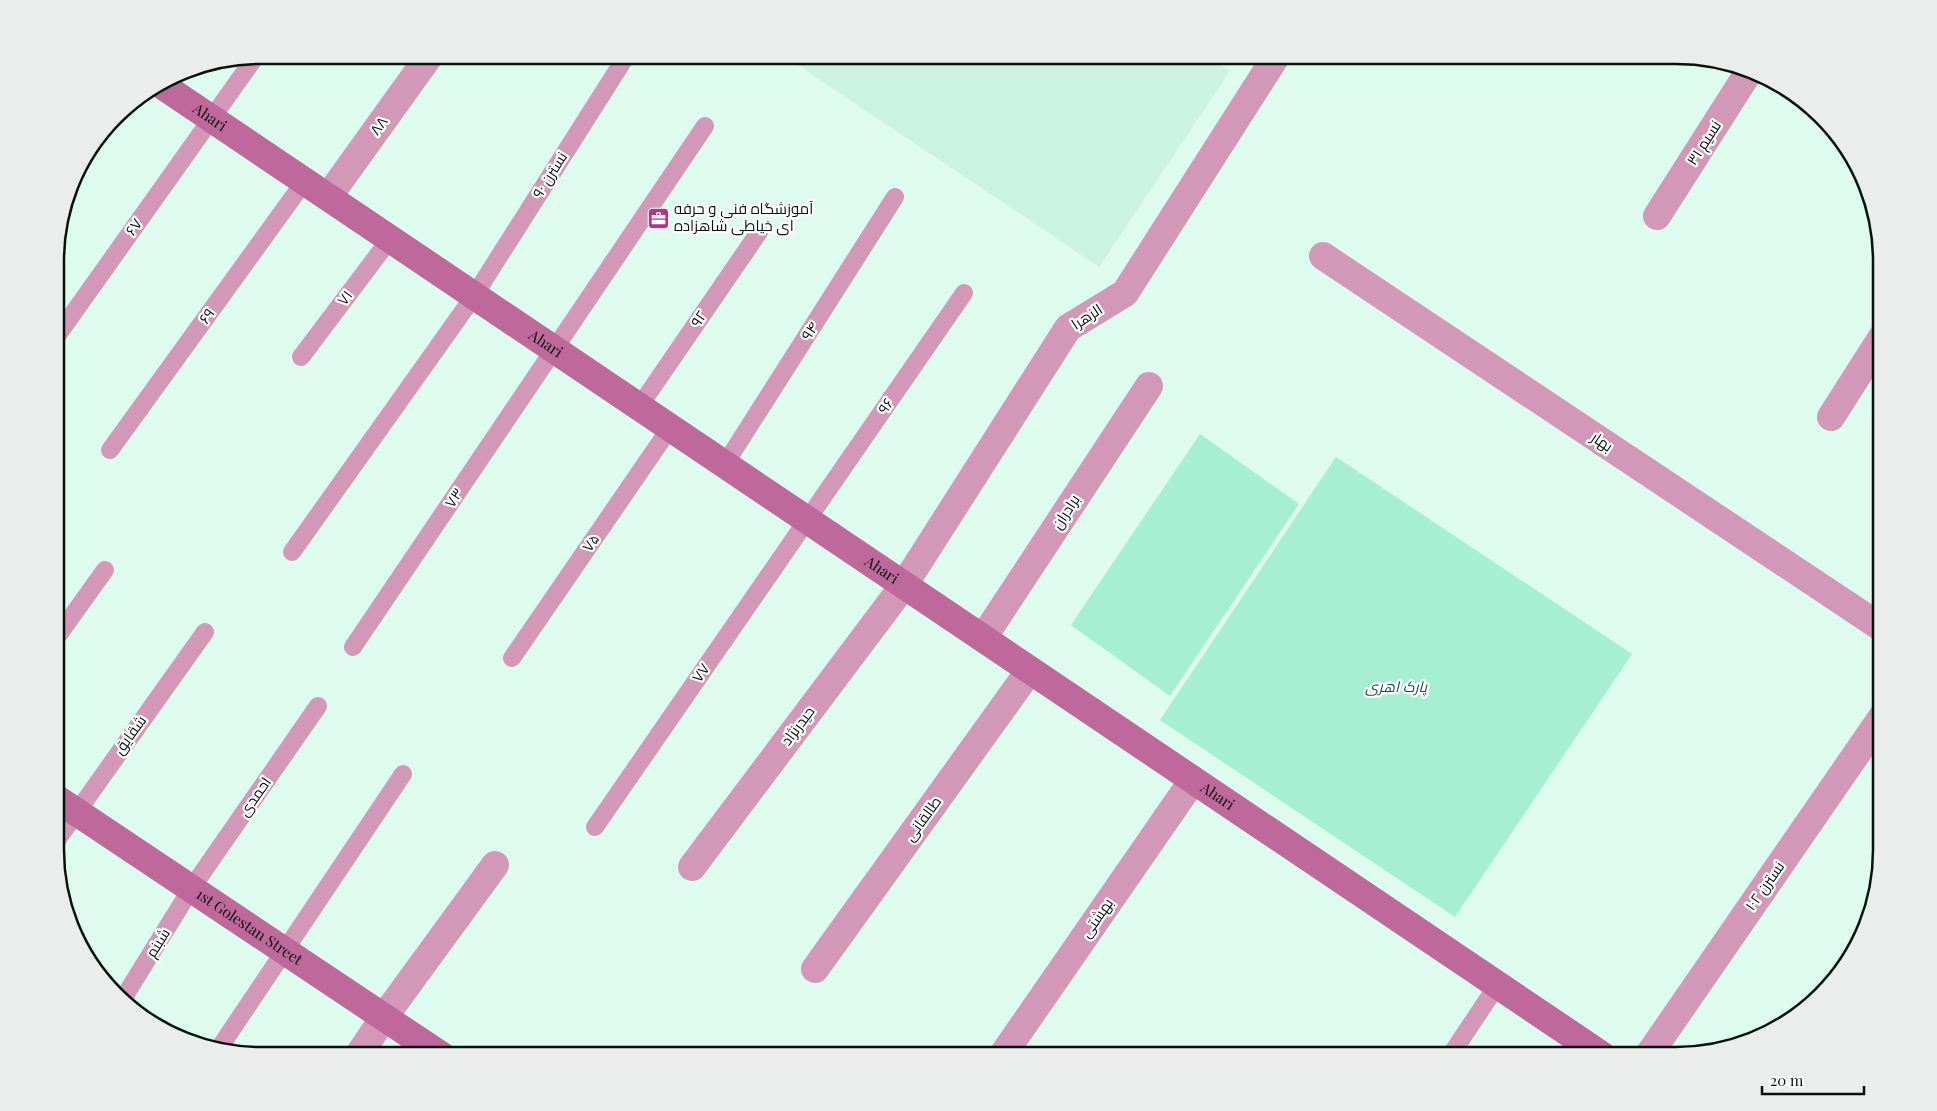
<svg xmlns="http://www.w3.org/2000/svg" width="1937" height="1111" viewBox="0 0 1937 1111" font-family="'Playfair Display',Cairo,serif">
  <rect width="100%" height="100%" fill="#ddfbee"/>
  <path fill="#cbf2e2" d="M783,55H1204L1230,71L1099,267Z"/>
  <g fill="#a6efd3">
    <path d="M1200,434L1299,504L1170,696L1071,625Z"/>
    <path d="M1336,457L1632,654L1455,917L1160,720Z"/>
  </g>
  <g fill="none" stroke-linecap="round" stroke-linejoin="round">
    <g stroke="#d397b8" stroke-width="18">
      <path d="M57,336L256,56"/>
      <path d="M301,357L390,239"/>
      <path d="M639,407L759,232"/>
      <path d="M110,450L304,182"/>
      <path d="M725,464L895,197"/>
      <path d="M292,552L474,296L627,55"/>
      <path d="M57,637L105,570"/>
      <path d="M353,647L705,126"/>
      <path d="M512,658L670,428"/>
      <path d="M595,827L964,293"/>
      <path d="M57,840L205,632"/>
      <path d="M124,997L191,889L318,706"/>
      <path d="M218,1050L403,774"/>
      <path d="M1450,1056L1498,984"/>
    </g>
    <g stroke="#d397b8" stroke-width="28">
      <path d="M328,197L430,55"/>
      <path d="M1657,216L1750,70"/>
      <path d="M1323,256L1882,628"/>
      <path d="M1831,417L1882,337"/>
      <path d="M983,638L1149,386"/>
      <path d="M692,867L904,585L1068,328L1125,293L1277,55"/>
      <path d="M815,969L1030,670"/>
      <path d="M358,1056L384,1017L495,865"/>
      <path d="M1002,1056L1193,780"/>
      <path d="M1648,1056L1882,717"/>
    </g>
    <g stroke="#bf689b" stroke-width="28">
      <path id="s1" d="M160,84L1603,1056"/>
      <path id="s2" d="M57,799L442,1056"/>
    </g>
  </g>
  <defs>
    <symbol id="office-square" viewBox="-11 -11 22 22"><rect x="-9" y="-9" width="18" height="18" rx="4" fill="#b23687" stroke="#fff"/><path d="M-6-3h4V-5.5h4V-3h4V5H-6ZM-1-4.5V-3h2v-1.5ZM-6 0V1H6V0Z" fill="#fff"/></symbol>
  </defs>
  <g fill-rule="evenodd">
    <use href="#office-square" x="646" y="206" width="25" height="25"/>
  </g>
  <g text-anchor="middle" stroke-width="4.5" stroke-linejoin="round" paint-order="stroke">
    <g font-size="15" fill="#07110d" stroke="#fff">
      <text dy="5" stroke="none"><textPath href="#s1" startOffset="60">Ahari</textPath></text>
      <text transform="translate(379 126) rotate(-54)" y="5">۸۸</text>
      <text transform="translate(1704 143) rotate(-57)" y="5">نسیم ۳۱</text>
      <text transform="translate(550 175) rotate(-58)" y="5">نسترن ۹۰</text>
      <text transform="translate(134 227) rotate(-55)" y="5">۶۷</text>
      <text transform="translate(345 298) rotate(-53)" y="5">۷۱</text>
      <text transform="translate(207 316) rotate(-54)" y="5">۶۹</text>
      <text transform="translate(1087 317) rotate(-33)" y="5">الزهرا</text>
      <text transform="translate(699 319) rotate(-56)" y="5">۹۲</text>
      <text transform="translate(810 331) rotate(-58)" y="5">۹۴</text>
      <text dy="5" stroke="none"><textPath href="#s1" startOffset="465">Ahari</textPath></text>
      <text transform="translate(886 406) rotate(-55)" y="5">۹۶</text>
      <text transform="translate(1602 442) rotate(34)" y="5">بهار</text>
      <text transform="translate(454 498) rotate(-56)" y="5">۷۳</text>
      <text transform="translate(1066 512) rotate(-57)" y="5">برادران</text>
      <text transform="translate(591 543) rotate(-55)" y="5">۷۵</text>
      <text dy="5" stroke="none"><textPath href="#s1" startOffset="870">Ahari</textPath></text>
      <text transform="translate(701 673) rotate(-55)" y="5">۷۷</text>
      <text transform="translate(798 726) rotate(-53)" y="5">حیدرنژاد</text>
      <text transform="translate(130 735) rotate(-54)" y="5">شقایق</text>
      <text dy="5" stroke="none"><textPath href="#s1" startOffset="1275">Ahari</textPath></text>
      <text transform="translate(255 797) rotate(-55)" y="5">احمدی</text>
      <text transform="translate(923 819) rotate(-54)" y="5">طالقانی</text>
      <text transform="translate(1765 886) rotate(-55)" y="5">نسترن ۱۰۲</text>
      <text transform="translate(1097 918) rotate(-55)" y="5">بهشتی</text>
      <text dy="5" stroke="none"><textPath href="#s2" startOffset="231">1st Golestan Street</textPath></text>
      <text transform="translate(158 943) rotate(-58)" y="5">شبنم</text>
    </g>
    <g font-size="15" fill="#07110d" stroke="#fff" text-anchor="start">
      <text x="674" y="214">آموزشگاه فنی و حرفه<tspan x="674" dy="17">ای خیاطی شاهزاده</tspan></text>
    </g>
    <g font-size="15" font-style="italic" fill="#1d5141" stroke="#fff">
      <text x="1396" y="692">پارک اهری</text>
    </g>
  </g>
  <path d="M0 0H1937V1111H0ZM261 64H1676A197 197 0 0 1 1873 261V850A197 197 0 0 1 1676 1047H261A197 197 0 0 1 64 850V261A197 197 0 0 1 261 64Z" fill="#ebecec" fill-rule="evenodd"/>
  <path fill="none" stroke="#07110d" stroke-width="2.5" d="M261 64H1676A197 197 0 0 1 1873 261V850A197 197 0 0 1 1676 1047H261A197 197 0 0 1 64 850V261A197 197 0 0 1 261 64Z"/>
  <path d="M1762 1086v8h102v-8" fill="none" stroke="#07110d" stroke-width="2.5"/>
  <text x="1770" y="1086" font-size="15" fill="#07110d" stroke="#ffffff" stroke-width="4" paint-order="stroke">20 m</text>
</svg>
